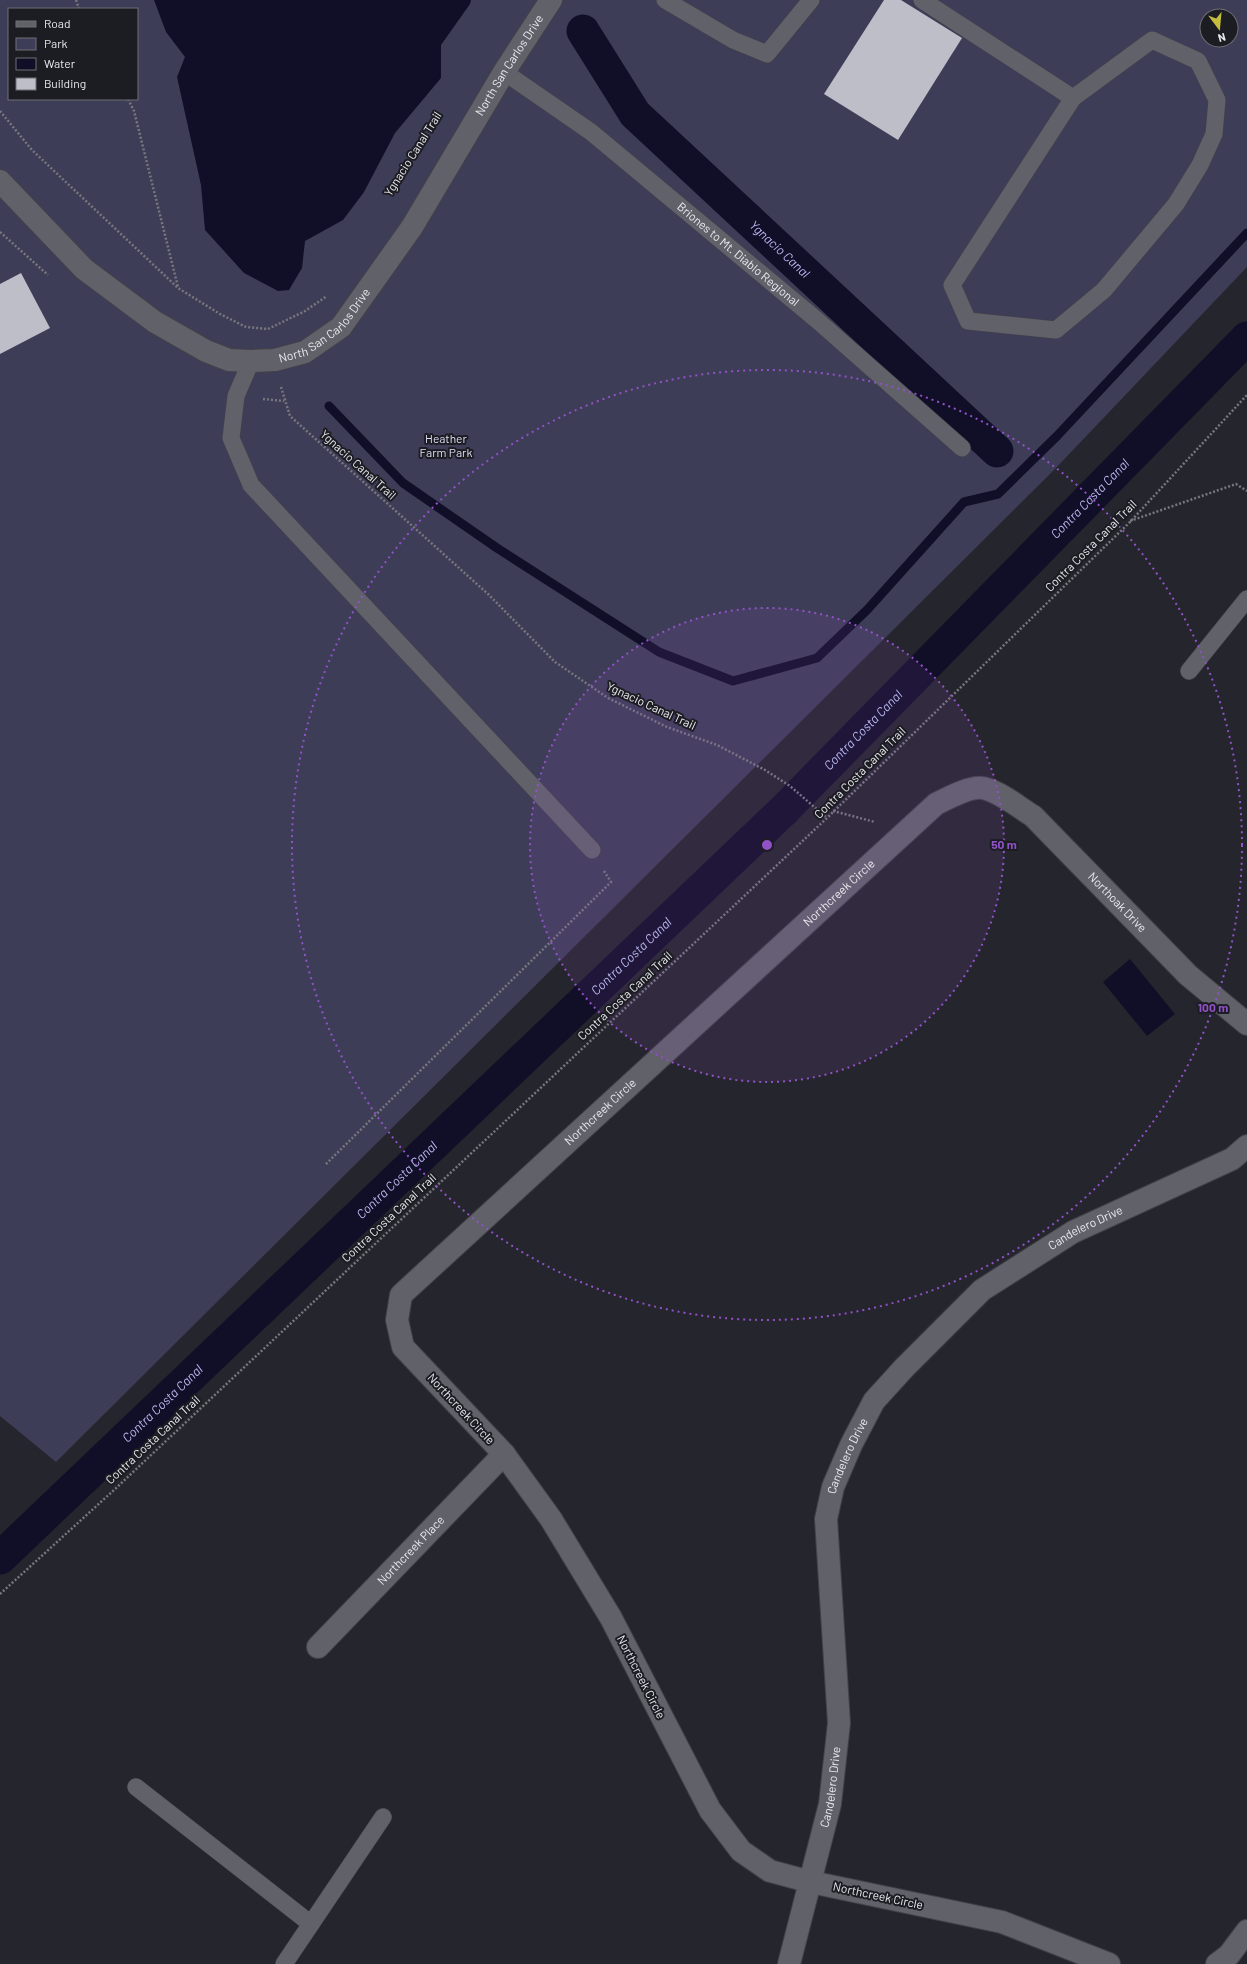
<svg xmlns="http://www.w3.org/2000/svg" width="1247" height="1964" viewBox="0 0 1247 1964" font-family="Barlow,sans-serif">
  <rect width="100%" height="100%" fill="#25252d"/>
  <path fill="#3e3d57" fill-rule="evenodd" d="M0,0H1247V267L1054,470L56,1462L0,1416ZM9,9H137V99H9ZM1207,16H1231V40H1207Z"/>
  <g fill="#110e27">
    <path d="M154,0H471L470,4L441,45V78L395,133L364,192L343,220L305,241L302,268L289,290L278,291L244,273L205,230L201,185L177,77L185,57L166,32Z"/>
    <path d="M1130,959L1175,1014L1147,1036L1103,982Z"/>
  </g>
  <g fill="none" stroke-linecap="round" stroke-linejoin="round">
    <path stroke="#110e27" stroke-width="9" d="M329,406L403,483L497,548L659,652L733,681L817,658L867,610L964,502L998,494L1057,436L1247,233"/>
    <g stroke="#110e27" stroke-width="33">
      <path id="s1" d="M583,31L635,114L997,451"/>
      <path id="s2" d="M0,1558L785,809L1247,338"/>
    </g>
  </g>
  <g fill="#bebec8">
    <path d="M884,0H901L962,38L898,140L824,94Z"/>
    <path d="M21,273L50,328L0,354V284Z"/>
  </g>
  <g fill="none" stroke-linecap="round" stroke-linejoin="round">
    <defs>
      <g id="service">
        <path d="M665,0L733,40L767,54L811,0"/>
        <path d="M922,0L1073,98"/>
        <path d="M1152,40L1198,61L1217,100L1214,134L1200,165L1176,204L1104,290L1056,330L968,321L952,285L1073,98Z"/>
        <path id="s3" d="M504,72L591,132L818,321L962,448"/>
        <path d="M251,361L236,396L231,438L251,485L592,850"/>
        <path d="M1189,671L1247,599"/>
        <path d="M136,1787L311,1924"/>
        <path d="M284,1964L383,1817"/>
      </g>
      <g id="minor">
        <path id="s4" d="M0,181L84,269L155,322L206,351L229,360L251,361L275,360L305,352L341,327L412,227L504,72L551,0"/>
        <path id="s5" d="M318,1647L504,1454"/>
        <path id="s6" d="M789,1964L830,1804L839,1723L826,1519L833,1487L851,1445L874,1401L904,1368L982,1290L1073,1232L1232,1159L1247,1146"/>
        <path id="s7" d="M1109,1964L1002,1922L811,1882L770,1871L741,1851L710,1810L611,1618L551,1519L504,1454L403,1347L397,1320L401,1295L936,804C948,798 970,786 983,788C1001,792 1018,807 1033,816L1188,975L1247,1024"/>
        <path d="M1217,1964L1229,1955L1247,1931"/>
      </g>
    </defs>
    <use href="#service" stroke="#434249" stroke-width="18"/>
    <use href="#minor" stroke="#434249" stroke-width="24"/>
    <g stroke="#77777e" stroke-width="2.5" stroke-dasharray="2 2" stroke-linecap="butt">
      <path d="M76,0L79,9"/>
      <path d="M128,99L134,111L178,287"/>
      <path d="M0,111L32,150L178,288L220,314L246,327L268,329"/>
      <path d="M0,232L48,275"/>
      <path d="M268,329L305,311L327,296"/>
      <path d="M281,387L290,416L488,594L555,662L608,698L667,727L717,745L765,770L790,786L827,818"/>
      <path d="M263,399L284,401"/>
      <path d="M1130,521L1236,484L1247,491"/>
      <path d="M833,811L875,822"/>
      <path d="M326,1164L611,882L604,871"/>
      <path d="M0,1594L114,1490L827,818L1130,522L1247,395"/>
    </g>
    <use href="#service" stroke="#61616a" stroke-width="17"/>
    <use href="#minor" stroke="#61616a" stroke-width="22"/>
  </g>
  <circle cx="767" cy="845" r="237" fill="#9152c8" fill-opacity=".12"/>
  <g fill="none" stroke="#9152c8" stroke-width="2" stroke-dasharray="2 4">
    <circle cx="767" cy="845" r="237"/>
    <circle cx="767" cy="845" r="475"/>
  </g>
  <g text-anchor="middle" stroke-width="4" stroke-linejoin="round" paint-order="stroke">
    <g font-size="12" fill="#e8e8ee" stroke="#1c1c23">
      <text dy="4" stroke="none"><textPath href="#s4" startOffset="726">North San Carlos Drive</textPath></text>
      <text transform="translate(413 154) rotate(-58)" y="4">Ygnacio Canal Trail</text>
      <text dy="4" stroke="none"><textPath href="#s3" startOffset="297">Briones to Mt. Diablo Regional</textPath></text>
      <text dy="4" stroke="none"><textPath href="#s4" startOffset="402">North San Carlos Drive</textPath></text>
      <text transform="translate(358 465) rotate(42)" y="4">Ygnacio Canal Trail</text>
      <text transform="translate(1091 546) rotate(-45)" y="4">Contra Costa Canal Trail</text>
      <text transform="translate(651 706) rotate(25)" y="4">Ygnacio Canal Trail</text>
      <text transform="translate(860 773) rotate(-45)" y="4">Contra Costa Canal Trail</text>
      <text dy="4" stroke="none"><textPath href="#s7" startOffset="1646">Northcreek Circle</textPath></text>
      <text dy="4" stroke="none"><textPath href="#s7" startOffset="2006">Northoak Drive</textPath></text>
      <text transform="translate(625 996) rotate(-43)" y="4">Contra Costa Canal Trail</text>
      <text dy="4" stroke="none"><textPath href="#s7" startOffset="1322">Northcreek Circle</textPath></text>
      <text transform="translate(389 1218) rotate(-43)" y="4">Contra Costa Canal Trail</text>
      <text dy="4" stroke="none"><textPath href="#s6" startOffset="855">Candelero Drive</textPath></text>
      <text transform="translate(461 1409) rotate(47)" y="4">Northcreek Circle</text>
      <text transform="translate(153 1440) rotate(-43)" y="4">Contra Costa Canal Trail</text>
      <text dy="4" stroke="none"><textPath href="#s6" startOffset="518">Candelero Drive</textPath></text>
      <text dy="4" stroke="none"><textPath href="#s5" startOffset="134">Northcreek Place</textPath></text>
      <text transform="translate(641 1677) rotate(63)" y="4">Northcreek Circle</text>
      <text dy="4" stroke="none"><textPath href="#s6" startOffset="182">Candelero Drive</textPath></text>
      <text transform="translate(878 1896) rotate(12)" y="4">Northcreek Circle</text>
    </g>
    <g font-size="12" fill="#dfdff7" stroke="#1c1c23">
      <text x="446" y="443">Heather<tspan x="446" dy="14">Farm Park</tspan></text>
    </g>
    <g font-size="13" font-style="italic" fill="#b9b8f0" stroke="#1c1c23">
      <text dy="5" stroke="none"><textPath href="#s1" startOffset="296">Ygnacio Canal</textPath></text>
      <text dy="5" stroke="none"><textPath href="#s2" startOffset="1520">Contra Costa Canal</textPath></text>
      <text dy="5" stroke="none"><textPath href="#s2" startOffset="1196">Contra Costa Canal</textPath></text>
      <text dy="5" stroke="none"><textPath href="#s2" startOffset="872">Contra Costa Canal</textPath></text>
      <text dy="5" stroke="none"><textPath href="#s2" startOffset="548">Contra Costa Canal</textPath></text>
      <text dy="5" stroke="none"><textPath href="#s2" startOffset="224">Contra Costa Canal</textPath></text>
    </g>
  </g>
  <circle cx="767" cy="845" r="6" fill="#9152c8" stroke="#1c1c23" stroke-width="2"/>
  <g font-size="12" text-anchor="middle" font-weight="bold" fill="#9152c8" stroke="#1c1c23" stroke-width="4" stroke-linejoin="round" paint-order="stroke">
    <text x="1004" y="849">50 m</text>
    <text x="1213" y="1012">100 m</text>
  </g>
  <rect x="8" y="8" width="130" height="92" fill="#1c1c23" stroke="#6e6e74"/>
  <rect x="16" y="21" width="20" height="6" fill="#61616a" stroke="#6e6e74"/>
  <text x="44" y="28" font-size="12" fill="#e8e8ee">Road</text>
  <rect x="16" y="38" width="20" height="12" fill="#3e3d57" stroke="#6e6e74"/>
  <text x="44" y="48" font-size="12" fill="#e8e8ee">Park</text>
  <rect x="16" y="58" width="20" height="12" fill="#110e27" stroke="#6e6e74"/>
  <text x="44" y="68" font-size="12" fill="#e8e8ee">Water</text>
  <rect x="16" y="78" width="20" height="12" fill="#bebec8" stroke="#6e6e74"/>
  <text x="44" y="88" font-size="12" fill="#e8e8ee">Building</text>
  <g transform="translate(1219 28) rotate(164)"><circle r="19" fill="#1c1c23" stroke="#6e6e74"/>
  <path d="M0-3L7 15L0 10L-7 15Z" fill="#c5bc3d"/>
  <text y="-6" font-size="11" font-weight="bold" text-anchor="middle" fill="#e8e8ee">N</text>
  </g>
</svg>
